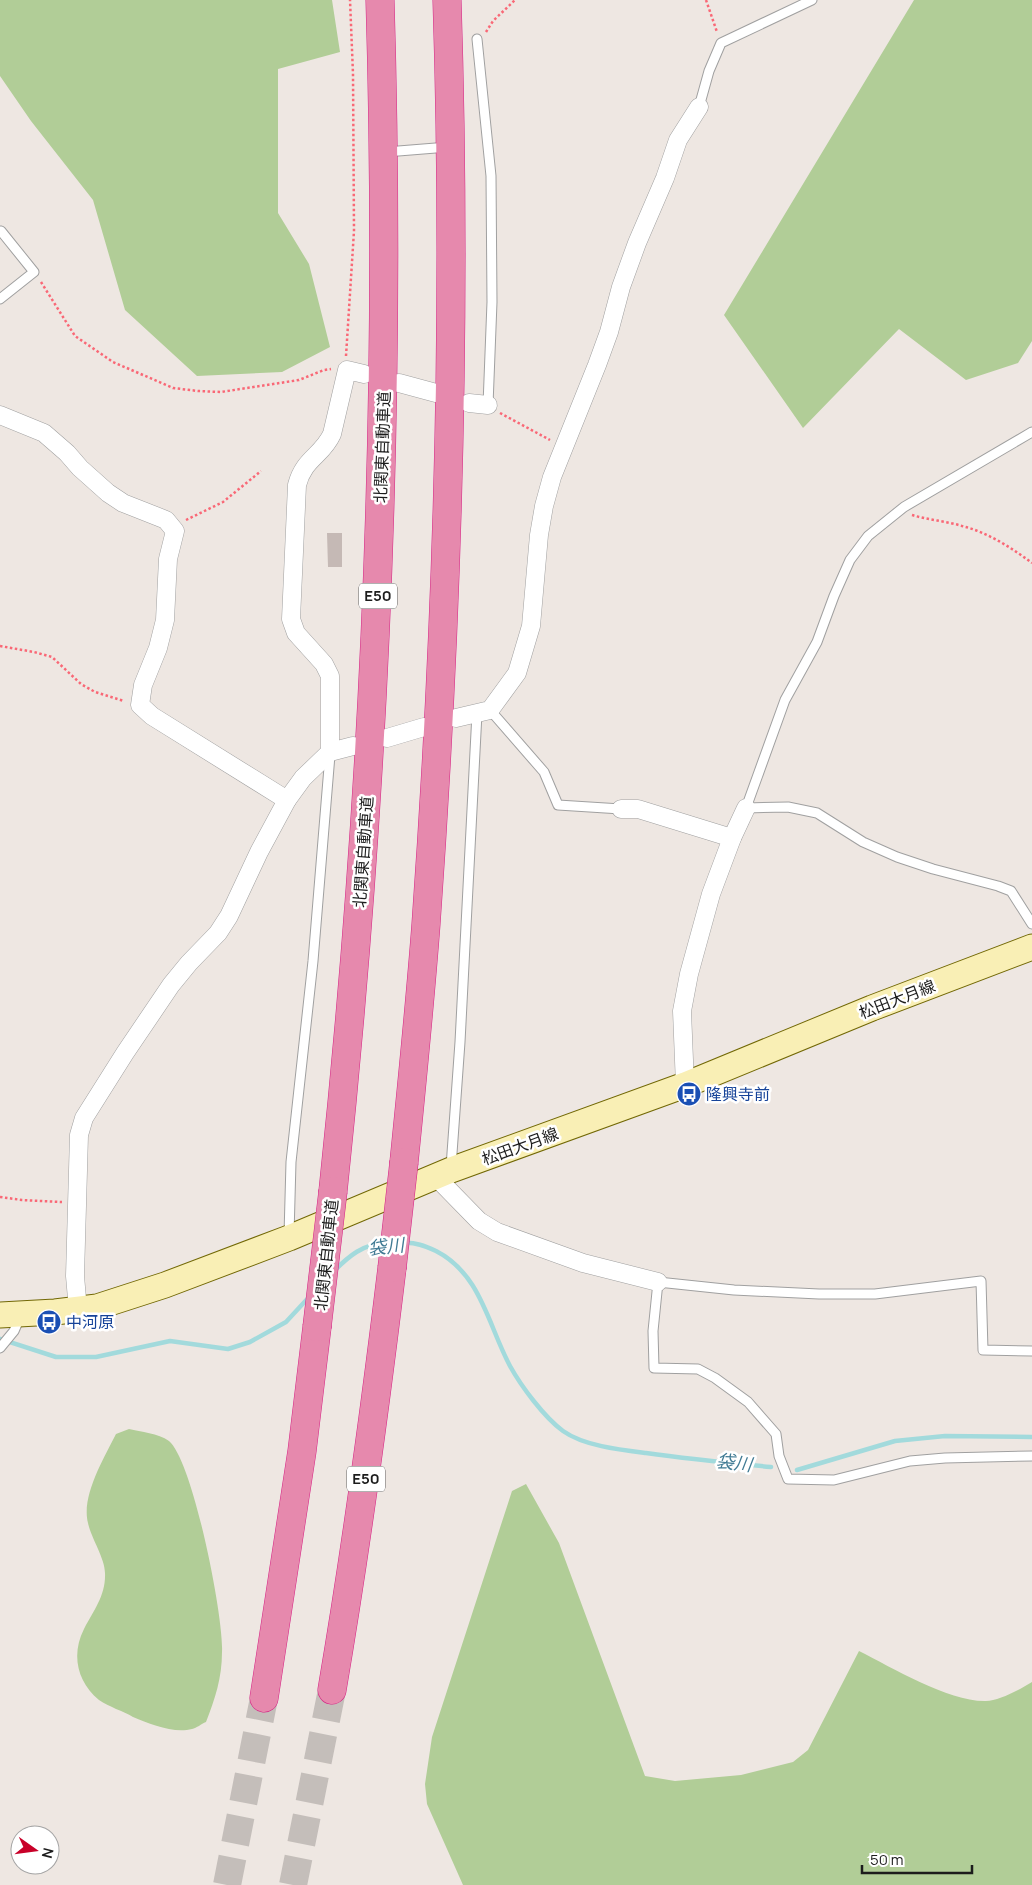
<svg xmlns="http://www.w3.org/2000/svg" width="1032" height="1885" viewBox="0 0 1032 1885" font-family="Manrope,'Noto Sans JP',sans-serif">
  <rect width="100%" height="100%" fill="#eee7e2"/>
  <g fill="#b1cd97">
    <path d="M0,0H332L340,52L278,69V213L309,264L330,347L282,372L197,376L125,310L93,200L31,121L0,76Z"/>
    <path d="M914,0H1032V341L1018,363L966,380L899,329L803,428L724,315Z"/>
    <path d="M129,1429C141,1432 158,1433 169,1441C193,1461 224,1618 222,1652C222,1678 215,1699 206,1722C201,1724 197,1728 192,1729C174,1734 150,1724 133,1717C123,1711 109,1707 99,1700C77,1682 71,1654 84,1629C94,1610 106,1595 105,1573C105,1558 91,1538 88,1523C81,1496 104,1458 116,1434Z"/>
    <path d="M526,1484L559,1543L645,1776L675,1781L741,1775L793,1762L808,1750L859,1651C893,1668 949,1702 986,1701C999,1701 1021,1689 1032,1682V1885H463L427,1804L425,1784L432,1737L512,1491Z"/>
  </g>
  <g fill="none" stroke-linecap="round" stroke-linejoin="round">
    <g stroke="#a2dadc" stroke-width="4.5">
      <path d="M403,1243C415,1242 425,1246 436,1251C481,1274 488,1325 510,1366C521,1386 544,1417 563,1431C584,1446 621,1450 646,1453C688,1459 729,1463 771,1467"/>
      <path d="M334,1271C349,1256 363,1244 385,1243"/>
      <path d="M0,1339L56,1357H96L170,1341L228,1349L250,1342L286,1322L310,1296"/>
      <path d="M797,1470L895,1441L945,1436L1032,1437"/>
    </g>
  </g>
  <path fill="#c5b9b5" d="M327,533H342V567H328Z"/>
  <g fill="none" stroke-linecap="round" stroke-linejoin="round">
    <g stroke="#c4beba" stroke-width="28" stroke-dasharray="28 14" stroke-linecap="butt">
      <path d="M227,1885L264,1698"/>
      <path d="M293,1885L332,1690"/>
    </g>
    <defs>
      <g id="service">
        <path d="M477,39L491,176L492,302L488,405"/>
        <path d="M699,107L709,71L721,43L812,0"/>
        <path d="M386,152L448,147"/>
        <path d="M0,299L34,272L1,231"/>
        <path d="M1032,432L904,507L868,536L850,560L834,596L817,642L785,700L746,808L788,807L817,813L863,842L897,857L933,869L998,886L1011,891L1032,924"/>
        <path d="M490,710L544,772L558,805L621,809"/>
        <path d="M451,1167L460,1042L477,713"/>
        <path d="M289,1235L291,1162L313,961L330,755"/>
        <path d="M0,1348L14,1331L20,1317"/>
        <path d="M1032,1351L983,1350L981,1281L875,1294H819L734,1290L658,1282L653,1331L654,1368L698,1369L715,1378L748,1402L776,1434L779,1456L788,1479L834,1480L910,1461L945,1458L1032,1456"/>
      </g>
      <g id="minor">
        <path d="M399,383L436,393"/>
        <path d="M469,403L488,405"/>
        <path d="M0,415L44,433L67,453L80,468L108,493L123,503L166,520L175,531L168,559L165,620L158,648L143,685L140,705L152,716L287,800"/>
        <path d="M456,718L490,710L517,673L531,626L539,535L544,506L552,477L597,365L609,332L621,287L637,243L665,178L678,140L699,107"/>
        <path d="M387,738L424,727"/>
        <path d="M330,752V676L324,664L296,633L291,619L297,485C304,458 322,456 332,434L347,370L364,374"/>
        <path d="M621,809H638L732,838"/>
        <path d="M685,1085L682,1011L689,974L711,894L732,838L746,808"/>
        <path d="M436,1177L479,1221L497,1232L583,1263L658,1282"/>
        <path d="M78,1310L75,1276L79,1135L84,1118L125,1053L171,985L189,963L218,933L229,916L259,852L287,800L303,778L330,752L353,746"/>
      </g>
      <path id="secondary" d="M0,1315L55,1312L97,1307L165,1285L289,1238L451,1170L685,1085L872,1008L1032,947"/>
      <g id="motorway">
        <path d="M404,1162C412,1083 420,1003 426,924C448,616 457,308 447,0"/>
        <path d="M333,1191C375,795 392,398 380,0"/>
        <path d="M332,1690C356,1549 375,1409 392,1268"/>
        <path d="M264,1698L302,1451L317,1327"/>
      </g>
    </defs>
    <use href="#service" stroke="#a0a0a0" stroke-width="11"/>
    <use href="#minor" stroke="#a0a0a0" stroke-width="19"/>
    <use href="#secondary" stroke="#726805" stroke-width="27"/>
    <use href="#motorway" stroke="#d62485" stroke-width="29"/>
    <g stroke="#f96876" stroke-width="2.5" stroke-dasharray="2.5 2.5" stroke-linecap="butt">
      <path d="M706,0L717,32"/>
      <path d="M486,32L493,21L515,0"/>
      <path d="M41,282L75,336L113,362L173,388L198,391L221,392L299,380L324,370L331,369"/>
      <path d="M346,356L354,231L353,74L350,0"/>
      <path d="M500,413L550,440"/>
      <path d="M912,515C928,520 946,521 962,526C987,532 1012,548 1032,563"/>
      <path d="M186,520L223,502L261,471"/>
      <path d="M0,646L34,652L52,657L81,684L95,692L124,701"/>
      <path d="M0,1197L22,1200L62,1202"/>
    </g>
    <use href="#service" stroke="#fff" stroke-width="9"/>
    <use href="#minor" stroke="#fff" stroke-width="18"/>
    <use href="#secondary" stroke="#f9efb5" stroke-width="25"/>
    <use href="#motorway" stroke="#e689ad" stroke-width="28"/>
    <defs>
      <g id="motorway-bridge">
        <path d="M392,1268L404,1162"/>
        <path d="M317,1327L333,1191"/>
      </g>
    </defs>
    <use href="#motorway-bridge" stroke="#d62485" stroke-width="29" stroke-linecap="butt"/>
    <use href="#motorway-bridge" stroke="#e689ad" stroke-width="28"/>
  </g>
  <defs>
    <symbol id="bus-disc" viewBox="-11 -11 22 22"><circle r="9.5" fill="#1a4fb4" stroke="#fff"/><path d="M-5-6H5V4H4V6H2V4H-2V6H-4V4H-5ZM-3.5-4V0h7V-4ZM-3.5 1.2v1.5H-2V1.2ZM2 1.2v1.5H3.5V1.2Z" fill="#fff"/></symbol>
  </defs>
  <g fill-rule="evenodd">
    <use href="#bus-disc" x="675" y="1080" width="28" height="28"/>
    <use href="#bus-disc" x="35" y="1308" width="28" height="28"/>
  </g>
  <g text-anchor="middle" stroke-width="5" stroke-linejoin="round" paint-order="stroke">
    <g fill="#fff" stroke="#606060" stroke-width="1">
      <rect x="359" y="583.5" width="38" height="25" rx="4"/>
      <rect x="347" y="1466.5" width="38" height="25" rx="4"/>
    </g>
    <g font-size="15" font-weight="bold" fill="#1c1c1c">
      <text x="378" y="601">E50</text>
      <text x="366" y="1484">E50</text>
    </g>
    <g font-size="16" fill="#1c1c1c" stroke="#fff">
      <text transform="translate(382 447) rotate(-88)" y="6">北関東自動車道</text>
      <text transform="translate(363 852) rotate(-86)" y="6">北関東自動車道</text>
      <text transform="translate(897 999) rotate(-21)" y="6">松田大月線</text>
      <text transform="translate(520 1146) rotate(-20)" y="6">松田大月線</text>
      <text transform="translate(326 1255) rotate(-84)" y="6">北関東自動車道</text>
    </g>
    <g font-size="16" fill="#164399" stroke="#fff" text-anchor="start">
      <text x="706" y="1100">隆興寺前</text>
      <text x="66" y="1328">中河原</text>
    </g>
    <g font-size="18" font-style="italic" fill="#417b94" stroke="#fff">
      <text transform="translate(386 1247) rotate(-6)" y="6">袋川</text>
      <text transform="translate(734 1463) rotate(7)" y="6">袋川</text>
    </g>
  </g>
  <g transform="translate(35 1850) rotate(104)"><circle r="24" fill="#ffffff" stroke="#a4a4a4"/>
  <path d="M0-4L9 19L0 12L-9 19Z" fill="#c80129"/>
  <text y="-8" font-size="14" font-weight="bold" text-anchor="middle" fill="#1c1c1c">N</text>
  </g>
  <path d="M862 1865v8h110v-8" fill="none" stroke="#1c1c1c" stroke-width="2.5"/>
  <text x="870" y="1865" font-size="15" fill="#1c1c1c" stroke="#ffffff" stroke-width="4" paint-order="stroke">50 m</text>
</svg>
